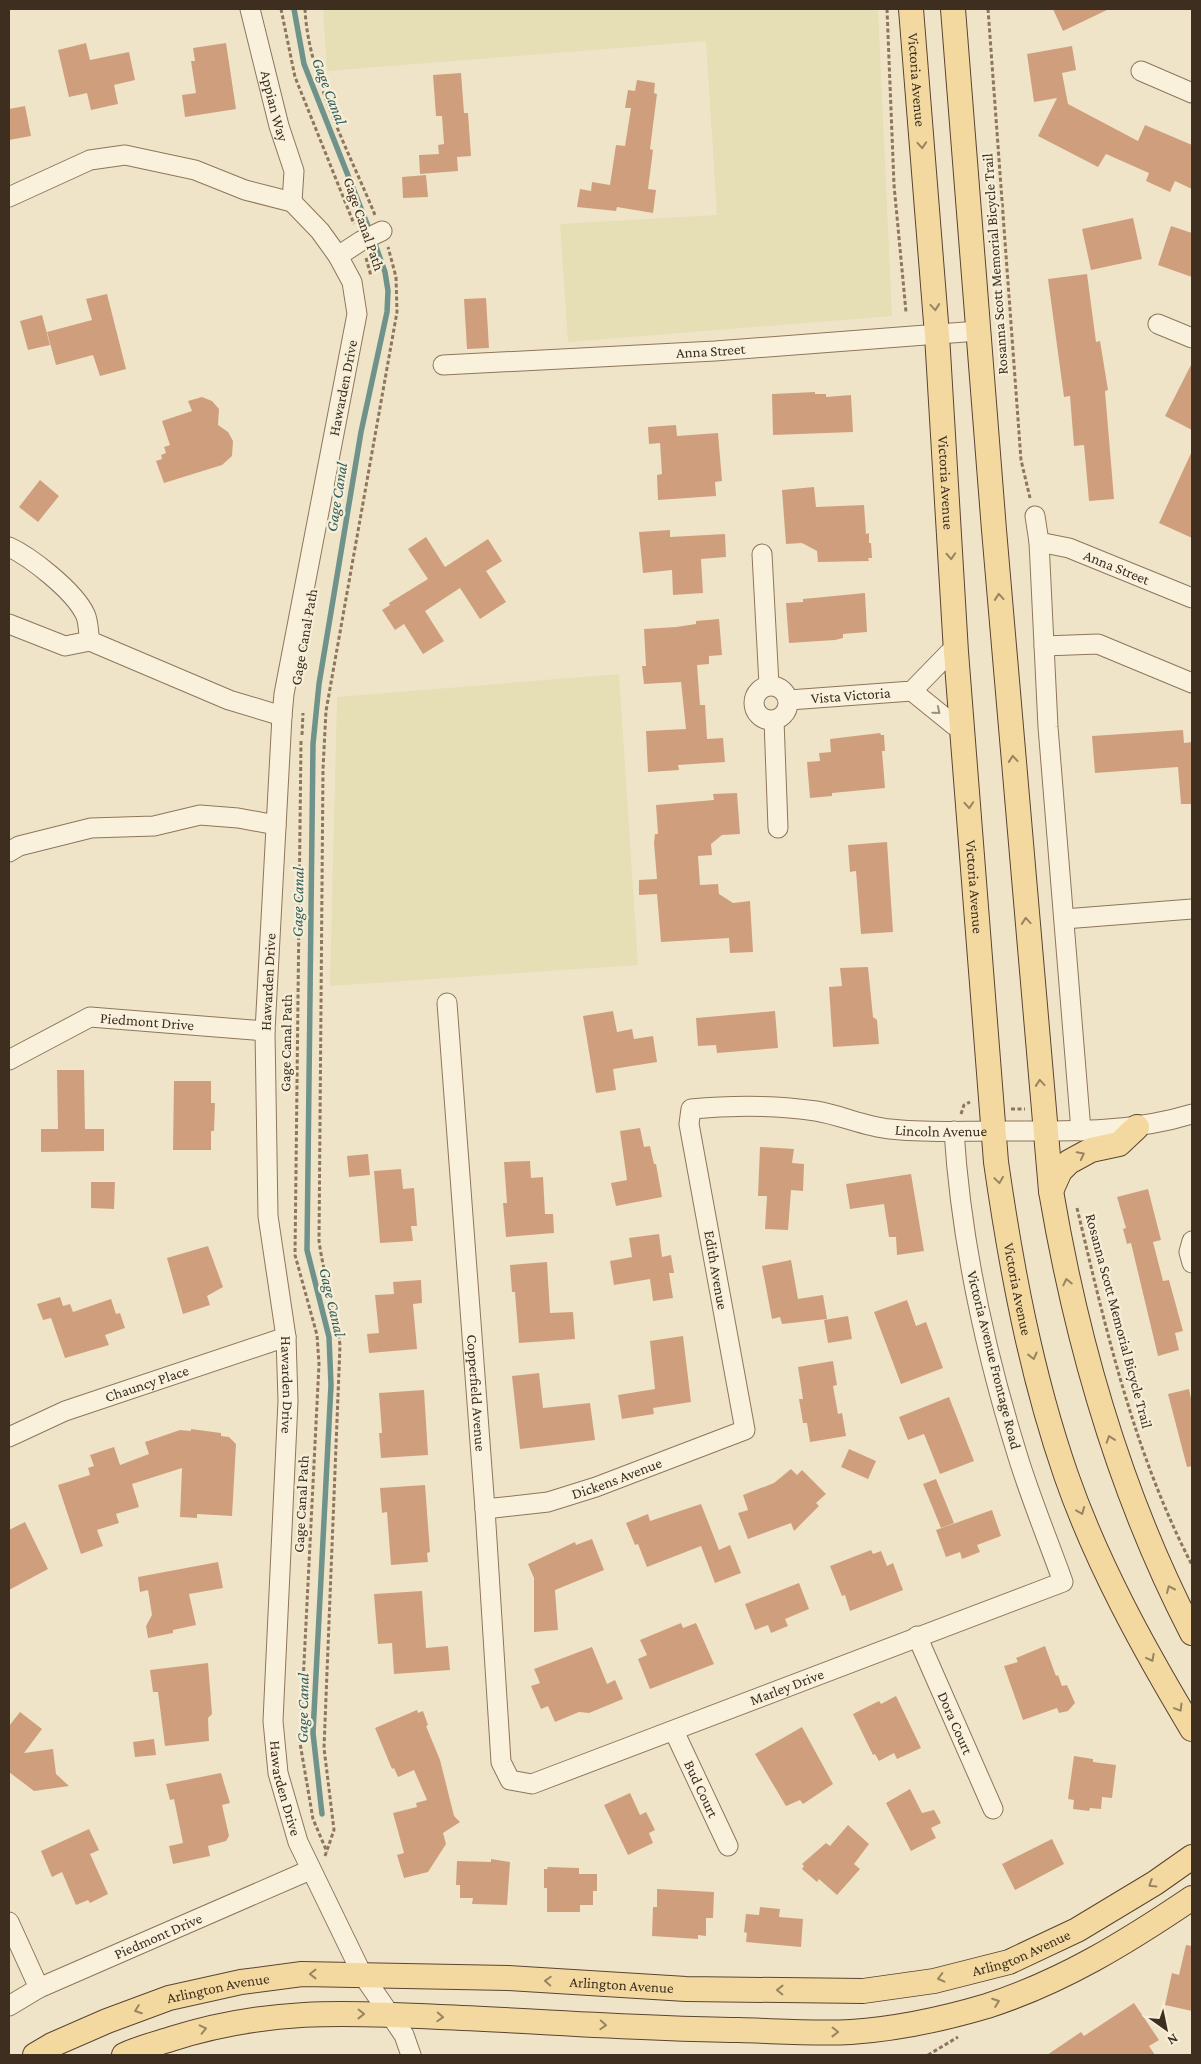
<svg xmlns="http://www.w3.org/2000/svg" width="1201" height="2064" viewBox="0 0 1201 2064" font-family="'Crimson Pro',serif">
  <rect width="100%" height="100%" fill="#f0e4c8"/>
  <g fill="#e6deb5">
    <path d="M323,9H878L892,316L568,342L560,224L717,215L706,41L327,71Z"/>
    <path d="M619,674L638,965L330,986L337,697Z"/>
  </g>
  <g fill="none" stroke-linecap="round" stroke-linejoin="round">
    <path stroke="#6f938a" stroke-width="5.5" d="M294,9L304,64L375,244L385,272L388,291L387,312L361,432L319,684L313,744L307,1250L329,1337L331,1385L313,1733L322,1814"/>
  </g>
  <g fill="#cf9f7d">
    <path d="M1053,9H1109L1063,31Z"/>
    <path d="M86,43L90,60L129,52L135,80L114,85L118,104L91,110L87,93L69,97L58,50Z"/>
    <path d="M226,43L236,109L185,117L182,95L196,93L191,61H195L193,48Z"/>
    <path d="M1072,46L1076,70L1062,73L1068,104L1138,141L1145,125L1192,145V189L1175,181L1170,192L1146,181L1149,173L1106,154L1098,167L1038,136L1057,98L1034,102L1027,54Z"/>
    <path d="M461,73L464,113H468L471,156L457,157L458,171L420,174L419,155L439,154L438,145L444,144L442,116H436L433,75Z"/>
    <path d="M637,80L655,83L654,93L657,94L650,149L653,150L648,189L656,190L653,213L617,207L616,211L577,207L580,189L591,191L592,182L610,185L616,145L625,146L631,108H625L628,90L635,91Z"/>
    <path d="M25,106L31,136L9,140V109Z"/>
    <path d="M426,175L428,197L403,198L402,177Z"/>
    <path d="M1133,218L1142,259L1091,270L1082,229Z"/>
    <path d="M1171,226L1192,233V277L1158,265Z"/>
    <path d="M1087,274L1096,342L1100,341L1108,390L1105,391L1114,499L1089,501L1084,445L1074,446L1070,396L1064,397L1048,279Z"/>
    <path d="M107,294L126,369L100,376L93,355L56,365L47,332L92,320L86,299Z"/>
    <path d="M486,298L489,348L467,349L464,299Z"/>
    <path d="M42,315L50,345L28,350L20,321Z"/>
    <path d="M1192,363V430L1165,416Z"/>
    <path d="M815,392V394H826V397L851,395L853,432L773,435L772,394Z"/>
    <path d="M202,397L212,401L219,409L218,425L228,432L233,441L232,456L222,465L164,483L156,461L162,459L161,455L166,453L164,447L170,445L162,421L192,411L188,401Z"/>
    <path d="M676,425L677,436L718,433L722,481L715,482L716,496L658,500L657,475L662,474L660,443L649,444L648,427Z"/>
    <path d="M1192,451V538L1159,523Z"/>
    <path d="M40,480L59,496L38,522L19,507Z"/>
    <path d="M814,487L816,507L864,505L866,534L869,533V543H871L872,558H868L869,561L818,562L817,551L802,543L786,544L782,490Z"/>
    <path d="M670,530V537L725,534L726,557L701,559L703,593L673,595L672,570L643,573L639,532Z"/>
    <path d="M426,537L445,567L488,539L502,561L486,571L506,602L480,619L460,588L425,611L444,641L423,654L404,624L395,630L382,610L390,605L389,603L428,579L408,549Z"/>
    <path d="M865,593L867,632L843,634V638L835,640L789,643L786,603L803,602V599Z"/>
    <path d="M719,619L722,655L709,656V664L697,665L700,705H705L707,739L723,738L725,762L678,765L679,770L648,772L646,731L686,729L681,682L644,684L642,666H646L644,629L676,627L696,624V621Z"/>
    <path d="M1183,730L1184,743L1192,742V804H1181L1178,767L1095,773L1092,736Z"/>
    <path d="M880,733L881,735H884L885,751H882L885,788L832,793V796L810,798L807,762L820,761L819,753L831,752L830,739Z"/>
    <path d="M737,793L740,834L722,835L711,844L712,855L698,856L700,885L718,884L719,894L733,903L750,901L753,952L730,953L729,938L661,942L657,894L639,895V880L657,879L654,843L655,834H658L656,805L714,800L713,794Z"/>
    <path d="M887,842L893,932L861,934L856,871L850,872L848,845Z"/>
    <path d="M868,967L873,1017L877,1020L879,1044L833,1047L829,987L842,986L840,968Z"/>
    <path d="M613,1011L617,1032L632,1029L634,1039L653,1036L657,1062L613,1069L616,1090L596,1093L583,1016Z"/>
    <path d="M775,1011L778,1048L717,1053L716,1045L698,1046L696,1018Z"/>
    <path d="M57,1070H84L85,1129H104V1151L41,1152V1129H58Z"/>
    <path d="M174,1081H211V1103H215L214,1131H211V1150H173Z"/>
    <path d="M640,1128L644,1147L650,1146L654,1164H656L662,1197L616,1206L611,1183L627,1180L620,1131Z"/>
    <path d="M760,1147L794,1149L792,1163L804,1164L803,1191L791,1190L788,1230L765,1229L767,1196H758Z"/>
    <path d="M368,1154L370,1175L349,1177L347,1156Z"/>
    <path d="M530,1161L531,1178L543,1177L545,1214H553L554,1233L506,1237L503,1203H507L504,1162Z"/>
    <path d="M401,1169L403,1189L414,1188L417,1226H411L413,1241L380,1243L374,1171Z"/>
    <path d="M911,1174L924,1251L897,1255L896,1237H889L884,1204L850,1209L846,1184Z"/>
    <path d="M91,1182H115L114,1209L91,1208Z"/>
    <path d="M1148,1189L1161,1240L1153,1242L1163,1281L1169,1280L1183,1331L1175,1333L1179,1350L1158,1356L1131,1243L1127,1244L1123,1229L1126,1228L1117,1197Z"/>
    <path d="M659,1234L662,1257L671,1255L674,1273H669L673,1298L653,1301L650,1279L614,1285L610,1261L632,1257L629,1238Z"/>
    <path d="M208,1246L223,1287L207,1296L210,1305L183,1314L167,1258Z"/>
    <path d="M791,1260L798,1299L823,1295L827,1319L782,1324L780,1317L772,1319L762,1266Z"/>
    <path d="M547,1262L550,1313L573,1312L575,1339L519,1343L515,1292H512L510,1265Z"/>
    <path d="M421,1280L422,1303L413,1304L417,1349L369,1353L367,1334L379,1333L375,1295L394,1294L393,1282Z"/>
    <path d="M60,1297L63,1306L70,1304L73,1312L111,1299L116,1314L120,1313L125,1328L105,1335L109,1345L65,1358L51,1318L43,1320L37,1304Z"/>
    <path d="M907,1300L916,1326L926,1322L943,1368L901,1384L874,1312Z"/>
    <path d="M848,1316L852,1339L828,1343L824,1320Z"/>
    <path d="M683,1336L691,1402L653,1408L654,1414L622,1419L618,1395L655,1389L650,1341Z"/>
    <path d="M833,1361L837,1385L833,1386L838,1414L842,1413L846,1436L810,1442L807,1423H803L799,1399H803L798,1367Z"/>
    <path d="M539,1373L543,1408L590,1403L595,1440L520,1449L512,1376Z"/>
    <path d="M1189,1389L1192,1403V1466L1187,1467L1168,1394Z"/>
    <path d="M424,1390L428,1455L381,1458L379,1433H382L379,1393Z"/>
    <path d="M949,1397L974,1461L940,1474L924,1434L908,1440L899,1417Z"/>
    <path d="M191,1429L221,1433V1436L229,1437L236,1444L232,1516L197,1514V1518L180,1517L182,1468L132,1484L139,1507L116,1514L119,1523L97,1530L103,1546L81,1554L58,1485L90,1475L88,1468L94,1466L90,1455L114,1447L120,1465L149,1454L145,1442L180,1430L191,1431Z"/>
    <path d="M849,1449L876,1461L868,1479L841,1467Z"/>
    <path d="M791,1469L797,1475L802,1470L826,1494L816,1503L819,1506L794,1531L791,1523L748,1539L738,1513L748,1510L743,1495L774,1483Z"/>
    <path d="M936,1479L954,1523L941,1528L923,1484Z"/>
    <path d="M425,1485L430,1552L427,1553L428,1562L391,1565L387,1512L382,1513L380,1488Z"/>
    <path d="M701,1504L719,1550L730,1545L741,1573L715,1583L701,1546L647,1567L638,1544L635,1545L626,1523L648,1514L650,1521Z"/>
    <path d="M992,1510L1001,1536L977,1545L980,1552L962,1559L960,1552L946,1557L936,1530Z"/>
    <path d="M25,1522L48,1569L9,1590V1530Z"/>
    <path d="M592,1539L604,1570L555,1590L558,1630L534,1632V1578L528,1564L575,1542L576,1545Z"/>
    <path d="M871,1550L873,1554L881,1551L887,1566L893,1563L903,1590L850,1611L845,1595L842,1596L830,1566Z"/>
    <path d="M218,1562L223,1588L189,1594L196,1625L173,1630V1633L148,1638L146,1626L152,1615L148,1590L140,1592L138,1577Z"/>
    <path d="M799,1583L809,1609L785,1619L788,1626L771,1633L768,1625L755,1630L745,1604Z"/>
    <path d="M422,1591L426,1648L448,1646L450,1670L394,1674L392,1643L378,1644L374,1594Z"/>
    <path d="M681,1623L683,1628L696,1623L714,1664L650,1689L638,1659L647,1655L640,1640Z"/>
    <path d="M1045,1646L1056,1676L1058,1675L1062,1686L1067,1685L1075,1703L1068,1711L1059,1713L1057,1708L1023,1720L1004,1666L1018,1662L1016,1658Z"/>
    <path d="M592,1647L607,1684L615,1680L623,1699L589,1713L579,1712L555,1722L548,1706L541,1709L531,1686L540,1683L534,1669Z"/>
    <path d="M208,1663L212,1714L208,1718L209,1741L165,1746L158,1692H153L150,1670Z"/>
    <path d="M896,1696L921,1748L897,1759L894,1753L879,1761L875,1754L873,1755L853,1714L879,1701L881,1704Z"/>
    <path d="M417,1710L418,1713L423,1711L428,1725L426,1726L440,1760L454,1816L460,1822L443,1833L446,1844L428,1872L404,1878L397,1855L404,1853L393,1813L417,1807L416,1803L427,1800L414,1770L398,1777L394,1768L392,1769L375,1728Z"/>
    <path d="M20,1712L42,1729L24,1753L53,1749L56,1774L69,1786L34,1791L9,1772V1726Z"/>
    <path d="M802,1727L833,1784L803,1804L800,1800L786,1806L755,1754Z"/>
    <path d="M154,1739L156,1755L135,1757L133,1742Z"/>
    <path d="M1074,1756L1093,1759V1762L1116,1765L1112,1798L1102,1797L1101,1809L1090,1808L1089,1811L1073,1809L1074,1800L1068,1799Z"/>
    <path d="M221,1773L230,1803L222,1805L229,1836L226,1841L208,1846L210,1856L173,1864L169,1846L183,1843L174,1799L170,1800L166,1784Z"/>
    <path d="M910,1789L922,1813L934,1810L941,1823L931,1828L936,1838L911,1851L886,1803Z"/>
    <path d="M630,1793L640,1815L646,1812L655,1830L649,1833L653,1843L628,1855L604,1805Z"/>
    <path d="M848,1825L869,1844L854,1864L860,1869L837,1895L819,1879L817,1882L802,1869L804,1866L802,1864L826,1843L830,1846Z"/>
    <path d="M89,1829L99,1850L90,1854L108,1894L90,1903L88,1900L76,1905L62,1872L52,1877L41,1851Z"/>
    <path d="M1052,1839L1064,1864L1015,1890L1002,1864Z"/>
    <path d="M491,1859L510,1862L507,1905L472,1904L473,1898H460V1885H456L457,1861L491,1862Z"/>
    <path d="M547,1867L579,1868V1874H597V1891H593V1905H580V1912H547V1888H544V1869H548Z"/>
    <path d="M657,1889L714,1892L713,1918H706V1936L698,1935V1939L652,1936L653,1907H657Z"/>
    <path d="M760,1907L780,1909L779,1917L803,1919L801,1947L746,1942L747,1933L744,1932L746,1914L759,1915Z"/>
    <path d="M1186,1945L1192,1946V2011L1165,2005L1172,1973L1179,1975Z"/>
    <path d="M1134,2003L1159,2040L1149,2046L1155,2055H1047L1081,2032L1084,2036Z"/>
  </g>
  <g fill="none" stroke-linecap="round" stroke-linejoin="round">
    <defs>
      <g id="minor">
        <path id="s1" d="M250,9L279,126L294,171L292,202"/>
        <path d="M1141,71L1192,93"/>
        <path id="s2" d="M9,197L90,160L125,155L195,170L245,190L292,202L320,231L338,256L352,282L357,314L284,694L282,716L265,1031L268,1216L286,1337L288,1401L273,1721L278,1773L298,1842L362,1974L404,2035L411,2055"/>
        <path d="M338,256L361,241L382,231"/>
        <path d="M1158,324L1192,338"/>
        <path id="s3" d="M443,365L715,351L978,331"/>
        <path d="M1035,516L1039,542L1048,727L1081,1131"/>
        <path id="s4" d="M1039,542L1069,548L1192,598"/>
        <path d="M9,547C31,557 74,591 85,614C89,622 88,633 90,641L229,700L282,716"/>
        <path d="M762,554L769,685"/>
        <path d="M9,624L65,646L90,641"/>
        <path d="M1044,646L1098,644L1192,683"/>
        <circle cx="771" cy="703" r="17"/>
        <path d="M912,691L954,725L963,727"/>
        <path id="s5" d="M789,700L912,691L949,653L956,652"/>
        <path d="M774,720L778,828"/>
        <path d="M9,852L19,846L91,828L154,826L200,815L238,818L276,825"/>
        <path d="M1064,919L1192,909"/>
        <path id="s6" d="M447,1003L485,1509L501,1762L510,1780L532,1784L1063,1582C1048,1540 1031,1499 1018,1457C985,1351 961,1243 954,1131"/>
        <path id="s7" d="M9,1060L90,1017L265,1031"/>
        <path d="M1192,1241L1189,1252L1192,1263"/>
        <path id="s8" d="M9,1437L65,1411L286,1337"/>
        <path id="s9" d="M485,1509L548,1502L596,1487L745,1430L689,1124L691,1109C733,1105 775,1105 816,1111C841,1115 865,1127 890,1129C924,1133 959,1131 993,1131C1060,1131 1127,1134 1192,1114"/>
        <path id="s10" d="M917,1636L993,1809"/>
        <path id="s11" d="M674,1731L728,1846"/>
        <path d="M9,1922L39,1988"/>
        <path id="s12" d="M9,2006L39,1988L310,1870"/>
      </g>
      <g id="major">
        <path id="s13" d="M911,9L937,335L956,652L996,1162C1011,1267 1031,1374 1066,1475C1097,1564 1144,1649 1192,1729"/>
        <path d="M953,9L994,530L1051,1191C1077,1345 1120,1494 1192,1633"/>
        <path d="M1051,1191L1060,1171L1069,1162L1091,1150L1119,1144L1137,1127"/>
        <path id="s14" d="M35,2055L52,2045L107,2021L169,1998L241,1982L302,1974L508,1978L686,1989L863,1991L934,1981L1009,1962L1077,1930L1155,1883L1192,1857"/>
        <path d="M124,2055C139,2048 155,2044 171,2039C264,2009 344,2012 440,2017C540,2021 639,2029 739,2030C776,2031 814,2034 851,2032C896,2029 943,2019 987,2006C1062,1982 1127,1942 1192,1898"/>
      </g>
    </defs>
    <use href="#minor" stroke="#8d765c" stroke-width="21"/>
    <use href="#major" stroke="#5b4430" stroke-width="26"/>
    <g stroke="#8d765c" stroke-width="3" stroke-dasharray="4 2.5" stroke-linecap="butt">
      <path d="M281,9L295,77L354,224"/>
      <path d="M305,9C308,76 350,154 375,215"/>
      <path d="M887,9L894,185L906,312"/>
      <path d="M988,9L1021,460L1030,498"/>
      <path d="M366,258L371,276"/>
      <path d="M302,735L303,713"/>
      <path d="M301,741L295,1255L317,1335L319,1364L300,1743L313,1819L327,1852"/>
      <path d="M1011,1109H1025"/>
      <path d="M961,1114L964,1105L970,1102"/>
      <path d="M1077,1208C1106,1330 1134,1453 1192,1565"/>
      <path d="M325,1856L334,1830L324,1748L340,1345C335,1310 324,1277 319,1241L323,769L326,711L397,312L396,277L388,247"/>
      <path d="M928,2055L958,2037"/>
    </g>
    <use href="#minor" stroke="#faf1dc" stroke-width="19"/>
    <use href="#major" stroke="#f3d9a0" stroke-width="24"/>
  </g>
  <defs><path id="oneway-chevron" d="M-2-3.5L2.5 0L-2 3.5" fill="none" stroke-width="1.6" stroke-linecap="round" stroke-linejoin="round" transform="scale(1.25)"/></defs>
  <g stroke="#988460">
    <use href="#oneway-chevron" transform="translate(922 145) rotate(86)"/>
    <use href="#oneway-chevron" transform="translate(935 307) rotate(85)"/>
    <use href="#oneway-chevron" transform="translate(951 556) rotate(87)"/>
    <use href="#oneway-chevron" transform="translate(999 597) rotate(-95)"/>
    <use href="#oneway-chevron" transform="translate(1013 759) rotate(-95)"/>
    <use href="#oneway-chevron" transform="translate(969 805) rotate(86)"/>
    <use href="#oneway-chevron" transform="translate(1026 921) rotate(-95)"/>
    <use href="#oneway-chevron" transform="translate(1040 1083) rotate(-95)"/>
    <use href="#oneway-chevron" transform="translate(1081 1155) rotate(-28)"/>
    <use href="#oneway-chevron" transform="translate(999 1180) rotate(82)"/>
    <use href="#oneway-chevron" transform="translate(1067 1282) rotate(-103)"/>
    <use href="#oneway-chevron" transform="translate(1033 1356) rotate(76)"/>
    <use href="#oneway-chevron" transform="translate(1110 1439) rotate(-109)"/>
    <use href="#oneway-chevron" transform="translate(1081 1511) rotate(68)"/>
    <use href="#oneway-chevron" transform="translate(1170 1589) rotate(-114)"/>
    <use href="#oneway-chevron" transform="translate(1151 1658) rotate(62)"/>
    <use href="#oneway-chevron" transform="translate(1179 1708) rotate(59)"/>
    <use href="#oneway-chevron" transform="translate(1152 1884) rotate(148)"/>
    <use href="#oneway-chevron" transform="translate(313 1974) rotate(180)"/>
    <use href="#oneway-chevron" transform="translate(941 1978) rotate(166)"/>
    <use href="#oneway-chevron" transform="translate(548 1981) rotate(-177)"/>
    <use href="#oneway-chevron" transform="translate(780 1990) rotate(-179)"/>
    <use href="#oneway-chevron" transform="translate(996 2002) rotate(-20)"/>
    <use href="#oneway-chevron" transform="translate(138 2010) rotate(160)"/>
    <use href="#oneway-chevron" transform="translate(361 2014) rotate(1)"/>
    <use href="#oneway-chevron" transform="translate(440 2017) rotate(3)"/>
    <use href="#oneway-chevron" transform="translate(603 2025) rotate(3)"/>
    <use href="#oneway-chevron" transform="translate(203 2029) rotate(-13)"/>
    <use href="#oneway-chevron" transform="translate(835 2032) rotate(1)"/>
  </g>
  <use stroke="#9c907e" href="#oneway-chevron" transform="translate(937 711) rotate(39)"/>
  <g text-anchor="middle" stroke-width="4.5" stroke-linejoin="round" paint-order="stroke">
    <g font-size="15" fill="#3d2e20" stroke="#f7eed8">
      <text dy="5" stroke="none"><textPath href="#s13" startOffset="71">Victoria Avenue</textPath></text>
      <text dy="5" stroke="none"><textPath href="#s1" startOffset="100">Appian Way</textPath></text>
      <text transform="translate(364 224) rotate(71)" y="5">Gage Canal Path</text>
      <text transform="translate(995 264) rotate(-94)" y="5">Rosanna Scott Memorial Bicycle Trail</text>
      <text dy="5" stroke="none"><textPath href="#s3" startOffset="268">Anna Street</textPath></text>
      <text transform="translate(343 388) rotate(-79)" y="5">Hawarden Drive</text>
      <text dy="5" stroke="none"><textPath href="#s13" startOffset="475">Victoria Avenue</textPath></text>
      <text dy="5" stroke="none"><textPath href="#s4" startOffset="82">Anna Street</textPath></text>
      <text transform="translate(304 637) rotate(-80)" y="5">Gage Canal Path</text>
      <text dy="5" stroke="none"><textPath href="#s5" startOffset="62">Vista Victoria</textPath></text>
      <text dy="5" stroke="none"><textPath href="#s13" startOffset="880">Victoria Avenue</textPath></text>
      <text transform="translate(268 982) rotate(-87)" y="5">Hawarden Drive</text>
      <text dy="5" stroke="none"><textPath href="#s7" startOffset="149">Piedmont Drive</textPath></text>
      <text transform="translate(286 1043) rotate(-89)" y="5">Gage Canal Path</text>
      <text dy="5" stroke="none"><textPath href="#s9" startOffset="852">Lincoln Avenue</textPath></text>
      <text transform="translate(716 1270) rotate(80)" y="5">Edith Avenue</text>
      <text dy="5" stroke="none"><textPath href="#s13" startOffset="1285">Victoria Avenue</textPath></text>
      <text transform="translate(1119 1321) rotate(75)" y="5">Rosanna Scott Memorial Bicycle Trail</text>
      <text transform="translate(994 1360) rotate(76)" y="5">Victoria Avenue Frontage Road</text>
      <text dy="5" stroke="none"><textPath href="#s8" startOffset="148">Chauncy Place</textPath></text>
      <text dy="5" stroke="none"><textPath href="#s2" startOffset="1511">Hawarden Drive</textPath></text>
      <text dy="5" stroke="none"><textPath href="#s6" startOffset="391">Copperfield Avenue</textPath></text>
      <text dy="5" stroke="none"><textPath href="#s9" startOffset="136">Dickens Avenue</textPath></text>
      <text transform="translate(301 1504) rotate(-87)" y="5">Gage Canal Path</text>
      <text dy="5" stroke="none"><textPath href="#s6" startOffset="1076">Marley Drive</textPath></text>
      <text dy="5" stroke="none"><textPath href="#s10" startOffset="95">Dora Court</textPath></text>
      <text dy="5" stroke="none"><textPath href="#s2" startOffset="1916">Hawarden Drive</textPath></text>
      <text dy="5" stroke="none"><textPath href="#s11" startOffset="64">Bud Court</textPath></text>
      <text dy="5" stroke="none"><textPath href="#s12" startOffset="165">Piedmont Drive</textPath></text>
      <text dy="5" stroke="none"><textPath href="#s14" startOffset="1006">Arlington Avenue</textPath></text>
      <text dy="5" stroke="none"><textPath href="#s14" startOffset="601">Arlington Avenue</textPath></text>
      <text dy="5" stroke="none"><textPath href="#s14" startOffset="196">Arlington Avenue</textPath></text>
    </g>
    <g font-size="16" font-style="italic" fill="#2f5d5a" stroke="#f7eed8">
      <text transform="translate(330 91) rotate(69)" y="6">Gage Canal</text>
      <text transform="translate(336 497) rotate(-81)" y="6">Gage Canal</text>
      <text transform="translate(297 902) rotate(-89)" y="6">Gage Canal</text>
      <text transform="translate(333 1302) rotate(77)" y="6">Gage Canal</text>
      <text transform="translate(302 1708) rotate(-89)" y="6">Gage Canal</text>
    </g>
  </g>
  <rect width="1201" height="2064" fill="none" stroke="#3d2e20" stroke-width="20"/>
  <g transform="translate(1166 2029) rotate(147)" stroke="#f7eed8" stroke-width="4" paint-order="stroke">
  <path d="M0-4L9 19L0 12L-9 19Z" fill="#3d2e20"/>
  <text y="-8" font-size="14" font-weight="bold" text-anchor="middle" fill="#3d2e20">N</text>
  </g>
</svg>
